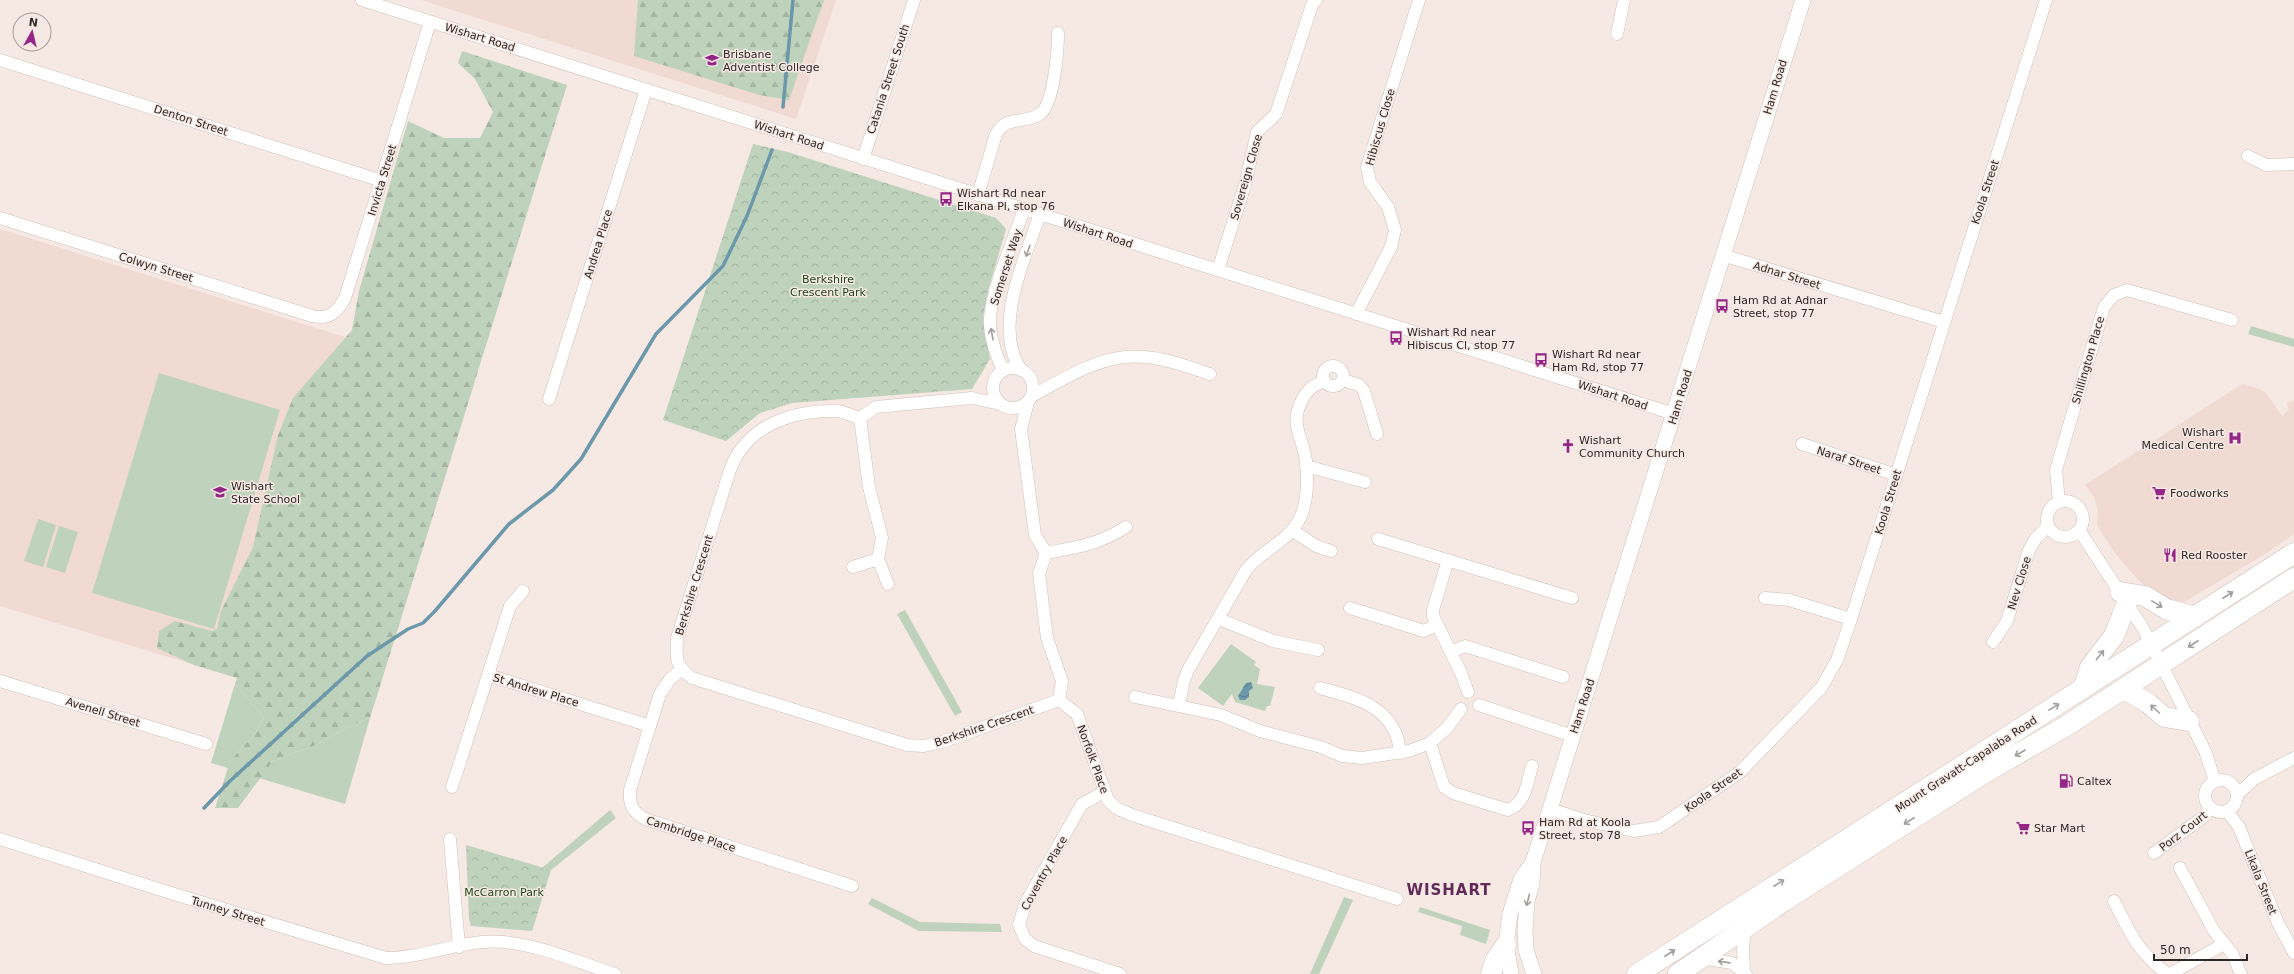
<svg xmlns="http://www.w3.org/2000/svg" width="2294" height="974" viewBox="0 0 2294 974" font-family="'DejaVu Sans',sans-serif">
  <defs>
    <pattern id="forest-firs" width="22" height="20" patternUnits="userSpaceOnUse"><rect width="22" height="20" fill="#bfd3bc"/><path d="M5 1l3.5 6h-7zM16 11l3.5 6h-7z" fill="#a4b5a2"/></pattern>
    <pattern id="park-crowns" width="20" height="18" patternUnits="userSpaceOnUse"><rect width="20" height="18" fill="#bfd3bc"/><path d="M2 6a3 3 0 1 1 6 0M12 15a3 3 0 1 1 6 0" fill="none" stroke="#a4b5a2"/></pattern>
    <pattern id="water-waves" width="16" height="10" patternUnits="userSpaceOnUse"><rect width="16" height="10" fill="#6c98ab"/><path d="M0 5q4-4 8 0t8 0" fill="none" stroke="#597c8b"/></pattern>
  </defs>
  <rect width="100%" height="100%" fill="#f6e8e3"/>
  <g fill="#f0dad2">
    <path d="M421,0H836L796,119Z"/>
    <path d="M0,229L476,378L370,718L0,606Z"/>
    <path d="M2242,384L2257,388L2266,393L2282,416L2289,410L2287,404L2294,400V534L2265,554L2184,602L2165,599L2140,582L2114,552L2097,525L2098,512L2094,497L2085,485Z"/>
  </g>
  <g fill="#bfd3bc">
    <path d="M2251,326L2294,339V347L2248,334Z"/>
    <path d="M159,373L280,410L214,629L92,593Z"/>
    <path d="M38,519L56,525L43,567L24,561Z"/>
    <path d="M59,526L78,532L65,573L46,567Z"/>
    <path d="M905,610L962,712L955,716L897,614Z"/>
    <path d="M1231,644L1256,662L1254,665L1260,669L1257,684L1275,687L1270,706H1267L1265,711L1235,702L1232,694L1223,706L1198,688Z"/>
    <path d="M235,684L264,717L254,735L230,761L228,768L211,763Z"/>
    <path d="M370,718L345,804L259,778L273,761L316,745L346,728Z"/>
    <path d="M610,810L616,818L551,870L542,868Z"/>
    <path d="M1344,897L1353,900L1319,974H1310Z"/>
    <path d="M872,898L920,922L1000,924L1002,932L919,931L868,904Z"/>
    <path d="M1420,907L1490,930L1486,944L1460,935L1462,926L1418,912Z"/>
  </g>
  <g fill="url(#forest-firs)">
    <path d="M638,0H824L789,100L759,95L634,56Z"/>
    <path d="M462,51L567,85L370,718L346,728L316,745L273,761L238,808H215L230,761L254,735L264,717L235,684L237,678L194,665L157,648L159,631L175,621L212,631L217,629L221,611L253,547L278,435L293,398L352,330L359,291L408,121L444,138H480L493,112L475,79L458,63Z"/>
  </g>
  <g fill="url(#park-crowns)">
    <path d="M753,144L788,152L996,218L1006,229L988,291L983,319L990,359L972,389L792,403L760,413L726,441L663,420Z"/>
    <path d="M466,845L551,870L532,931L471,926L469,919Z"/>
  </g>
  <path fill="url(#water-waves)" d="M1251,682L1253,688L1249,691V697L1245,700H1240L1238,696L1246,683Z"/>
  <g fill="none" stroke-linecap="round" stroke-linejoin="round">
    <g stroke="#6c98ab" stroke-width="3.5">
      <path d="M783,107L793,0"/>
      <path d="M204,808L230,781L367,656L408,629L423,623L435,611L509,524L553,490L581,459L656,334L723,266L747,216L772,150"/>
    </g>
    <defs>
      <g id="minor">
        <path d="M362,0L1674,414"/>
        <path d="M1617,34L1624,0"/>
        <path d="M0,60L382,181"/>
        <path d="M2248,156L2266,165L2294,164"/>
        <path d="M863,159L914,0"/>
        <path d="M978,195L996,134C1008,114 1024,125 1040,114C1054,104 1058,50 1058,33"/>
        <path d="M0,218L312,316C330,320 337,312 345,298L430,22"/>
        <path d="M1722,255L1944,322"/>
        <path d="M1218,270L1245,185L1257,132L1276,114L1312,5L1316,0"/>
        <path d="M1356,314L1391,247L1395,230L1388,207L1370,182L1367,167L1419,0"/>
        <circle cx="1333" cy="376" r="10"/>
        <circle cx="1013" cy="388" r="20"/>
        <path d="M1021,370C992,327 1025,258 1040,214"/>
        <path d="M1003,371C996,354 989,336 990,318C992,288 1014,239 1024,209"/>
        <path d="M1343,380L1359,385L1364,391L1377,434"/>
        <path d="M1032,396C1060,381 1093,360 1125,357C1154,354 1183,365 1210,374"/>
        <path d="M549,399L646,90"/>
        <path d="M1028,402L1021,429L1035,535L1046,553L1039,574L1047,638L1062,681L1059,700L1077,714L1108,800L1116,808L1132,815L1397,899"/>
        <path d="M1000,404L972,398L876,407L860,418C852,416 843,411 836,411C802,410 763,420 742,448C737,454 733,462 730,470L677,638C676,660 675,665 692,678L907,745L924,746L942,742L1059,700"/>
        <path d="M860,418L869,487L882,538L878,559"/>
        <path d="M1802,444L1896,475"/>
        <path d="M1306,466L1365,482"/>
        <circle cx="2065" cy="519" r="18"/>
        <path d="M2059,502L2056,470L2104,307L2114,295L2127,290L2232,320"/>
        <path d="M1292,530L1316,546L1331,551"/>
        <path d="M2079,530L2143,628L2205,751L2215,781"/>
        <path d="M1378,539L1572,598"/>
        <path d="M1046,553C1079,547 1097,545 1126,527"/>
        <path d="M1448,560L1433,610V616L1461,673L1468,692"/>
        <path d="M853,567L878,559L888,584"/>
        <path d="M1765,598L1789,600L1851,619"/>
        <path d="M1350,608L1424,631L1436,625"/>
        <path d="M1219,619L1273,641L1318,650"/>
        <path d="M1993,642L2007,621L2029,550L2036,538L2048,526"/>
        <path d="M1451,652L1465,646L1563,677"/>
        <path d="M681,670L670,679L660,694L630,790C629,805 632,811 645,819L852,886"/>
        <path d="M488,675L510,606L523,591"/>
        <path d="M0,681L206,744"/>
        <path d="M1320,688C1349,696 1381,702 1395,732C1398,738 1399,746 1401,753"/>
        <path d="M1135,697L1221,715L1260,731L1321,747L1342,756L1362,758L1409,751L1430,743L1447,728L1461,709"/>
        <path d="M1179,705L1184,680L1188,670L1246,570C1261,550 1289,542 1300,518C1308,501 1308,480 1306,461C1303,437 1289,425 1302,400C1308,389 1312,386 1324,381"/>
        <path d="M1479,705L1573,736"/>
        <path d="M1430,743L1444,787L1453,793L1508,810C1526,803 1527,783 1532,766"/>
        <circle cx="2221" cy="796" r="16"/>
        <path d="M452,787L488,675L650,726"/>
        <path d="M1104,792L1082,804L1025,904L1019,925L1025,939L1034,946L1120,974"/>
        <path d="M2237,795L2254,779L2294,758"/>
        <path d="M1550,809L1584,820L1634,831L1659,827L1740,772L1821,688L1837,660L1851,619L2046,0"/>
        <path d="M2227,811L2239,827L2278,923L2294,953"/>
        <path d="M0,839L174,894L386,958C420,958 449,945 482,942C527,938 573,961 615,974"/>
        <path d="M450,839L459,947"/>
        <path d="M2154,853L2202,818L2211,808"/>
        <path d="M2180,868L2214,931L2232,953L2241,974"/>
        <path d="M2114,901C2131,935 2137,950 2167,974"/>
        <path d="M1702,958L1732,963L1746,974"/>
        <path d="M1744,971L1743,949L1745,927"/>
        <path d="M2170,974L2224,944"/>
      </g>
      <g id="tertiary">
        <path d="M1533,862L1532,884L1527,901L1525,929L1526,950L1534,974"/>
        <path d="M1511,974L1506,945L1510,914L1521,879L1533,862L1550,809L1803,0"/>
      </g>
      <g id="trunk">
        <path d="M2120,592L2145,596L2166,609L2195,617"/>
        <path d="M2083,689L2090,667L2114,636L2127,603"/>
        <path d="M2124,689L2148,703L2164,717L2189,721"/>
        <path d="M1491,974L1495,961L1506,945"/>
        <path d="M1637,974L2294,553"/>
        <path d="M1678,974L1784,901L1983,774L2066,726L2294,578"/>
      </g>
    </defs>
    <use href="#minor" stroke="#cec0bb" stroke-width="13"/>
    <use href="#tertiary" stroke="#cec0bb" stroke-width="16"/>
    <use href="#trunk" stroke="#cec0bb" stroke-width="21"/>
    <use href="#minor" stroke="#fff" stroke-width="12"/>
    <use href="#tertiary" stroke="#fff" stroke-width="15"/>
    <use href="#trunk" stroke="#fff" stroke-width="20"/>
  </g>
  <defs><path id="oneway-shaft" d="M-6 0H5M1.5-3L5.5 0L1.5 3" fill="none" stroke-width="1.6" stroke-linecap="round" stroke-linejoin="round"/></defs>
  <g stroke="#a19f9e">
    <use href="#oneway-shaft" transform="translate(1028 251) rotate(109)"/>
    <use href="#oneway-shaft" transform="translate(992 334) rotate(-100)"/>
    <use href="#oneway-shaft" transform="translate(2228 595) rotate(-33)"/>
    <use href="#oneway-shaft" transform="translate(2157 604) rotate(31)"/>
    <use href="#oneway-shaft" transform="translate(2193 644) rotate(147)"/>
    <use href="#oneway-shaft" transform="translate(2100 655) rotate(-52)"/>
    <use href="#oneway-shaft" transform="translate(2054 707) rotate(-32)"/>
    <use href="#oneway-shaft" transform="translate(2155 709) rotate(-138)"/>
    <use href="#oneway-shaft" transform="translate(2020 753) rotate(150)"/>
    <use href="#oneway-shaft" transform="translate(1909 821) rotate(147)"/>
    <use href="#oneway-shaft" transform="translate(1779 883) rotate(-33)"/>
    <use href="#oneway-shaft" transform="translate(1528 900) rotate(104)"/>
    <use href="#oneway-shaft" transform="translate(1670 953) rotate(-33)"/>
    <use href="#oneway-shaft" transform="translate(1724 962) rotate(-172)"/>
  </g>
  <defs>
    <symbol id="school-bare" viewBox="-9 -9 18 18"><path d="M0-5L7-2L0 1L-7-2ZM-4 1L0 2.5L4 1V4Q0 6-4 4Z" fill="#942687" stroke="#f6e8e3" stroke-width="2.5" paint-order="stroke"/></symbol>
    <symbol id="bus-bare" viewBox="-9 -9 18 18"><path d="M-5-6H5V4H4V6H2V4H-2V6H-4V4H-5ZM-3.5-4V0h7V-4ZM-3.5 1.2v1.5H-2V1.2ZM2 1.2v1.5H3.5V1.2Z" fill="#942687" stroke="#f6e8e3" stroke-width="2.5" paint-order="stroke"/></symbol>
    <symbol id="hospital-bare" viewBox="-9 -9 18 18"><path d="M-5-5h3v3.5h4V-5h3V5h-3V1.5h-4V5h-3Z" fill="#942687" stroke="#f6e8e3" stroke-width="2.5" paint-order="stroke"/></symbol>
    <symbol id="church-bare" viewBox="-9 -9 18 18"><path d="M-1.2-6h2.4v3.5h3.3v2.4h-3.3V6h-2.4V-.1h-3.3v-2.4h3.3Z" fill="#942687" stroke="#f6e8e3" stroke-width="2.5" paint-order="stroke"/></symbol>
    <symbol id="supermarket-bare" viewBox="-9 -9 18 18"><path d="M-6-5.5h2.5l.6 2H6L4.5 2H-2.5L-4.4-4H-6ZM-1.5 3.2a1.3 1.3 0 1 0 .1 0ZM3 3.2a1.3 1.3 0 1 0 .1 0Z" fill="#942687" stroke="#f6e8e3" stroke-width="2.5" paint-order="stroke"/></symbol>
    <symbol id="restaurant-bare" viewBox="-9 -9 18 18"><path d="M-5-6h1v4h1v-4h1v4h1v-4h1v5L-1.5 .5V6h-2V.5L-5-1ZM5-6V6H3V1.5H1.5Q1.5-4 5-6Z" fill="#942687" stroke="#f6e8e3" stroke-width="2.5" paint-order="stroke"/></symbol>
    <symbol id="fuel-bare" viewBox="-9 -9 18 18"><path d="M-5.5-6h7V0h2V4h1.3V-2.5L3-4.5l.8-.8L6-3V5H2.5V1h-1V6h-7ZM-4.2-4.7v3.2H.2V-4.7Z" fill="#942687" stroke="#f6e8e3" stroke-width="2.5" paint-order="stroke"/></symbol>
  </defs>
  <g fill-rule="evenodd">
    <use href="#school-bare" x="702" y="50" width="20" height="20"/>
    <use href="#bus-bare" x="936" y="189" width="20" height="20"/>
    <use href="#bus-bare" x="1712" y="296" width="20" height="20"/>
    <use href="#bus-bare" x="1386" y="328" width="20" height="20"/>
    <use href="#bus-bare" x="1531" y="350" width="20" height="20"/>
    <use href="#hospital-bare" x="2225" y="428" width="20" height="20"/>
    <use href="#church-bare" x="1558" y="436" width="20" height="20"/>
    <use href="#school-bare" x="210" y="482" width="20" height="20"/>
    <use href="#supermarket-bare" x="2149" y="483" width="20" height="20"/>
    <use href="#restaurant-bare" x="2160" y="545" width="20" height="20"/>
    <use href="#fuel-bare" x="2056" y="771" width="20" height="20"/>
    <use href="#bus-bare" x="1518" y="818" width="20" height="20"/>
    <use href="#supermarket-bare" x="2013" y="818" width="20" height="20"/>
  </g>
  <g text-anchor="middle" stroke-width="3" stroke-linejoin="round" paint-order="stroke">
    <g font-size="11" fill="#2e2927" stroke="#f6e8e3">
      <text transform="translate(480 37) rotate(17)" y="4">Wishart Road</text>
      <text transform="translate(888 79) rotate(-72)" y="4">Catania Street South</text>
      <text transform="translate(1775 87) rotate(-73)" y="4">Ham Road</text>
      <text transform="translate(191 120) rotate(18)" y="4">Denton Street</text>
      <text transform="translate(1380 127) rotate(-74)" y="4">Hibiscus Close</text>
      <text transform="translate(789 135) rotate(18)" y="4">Wishart Road</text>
      <text transform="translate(1246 177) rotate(-74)" y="4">Sovereign Close</text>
      <text transform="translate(382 180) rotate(-73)" y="4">Invicta Street</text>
      <text transform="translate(1985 192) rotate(-72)" y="4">Koola Street</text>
      <text transform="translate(1098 233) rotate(18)" y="4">Wishart Road</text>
      <text transform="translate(598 244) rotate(-73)" y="4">Andrea Place</text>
      <text transform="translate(156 267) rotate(17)" y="4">Colwyn Street</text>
      <text transform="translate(1006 267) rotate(-72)" y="4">Somerset Way</text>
      <text transform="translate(1787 275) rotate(17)" y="4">Adnar Street</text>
      <text transform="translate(2088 360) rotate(-74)" y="4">Shillington Place</text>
      <text transform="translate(1613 395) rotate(18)" y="4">Wishart Road</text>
      <text transform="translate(1680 397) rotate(-73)" y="4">Ham Road</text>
      <text transform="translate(1849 460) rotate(18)" y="4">Naraf Street</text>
      <text transform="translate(1888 502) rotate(-73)" y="4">Koola Street</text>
      <text transform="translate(2019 583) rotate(-73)" y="4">Nev Close</text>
      <text transform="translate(694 585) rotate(-73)" y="4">Berkshire Crescent</text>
      <text transform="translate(536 690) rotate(17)" y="4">St Andrew Place</text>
      <text transform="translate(1582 706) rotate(-72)" y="4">Ham Road</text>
      <text transform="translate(103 712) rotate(17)" y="4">Avenell Street</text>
      <text transform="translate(984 726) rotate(-19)" y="4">Berkshire Crescent</text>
      <text transform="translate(1093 759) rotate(70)" y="4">Norfolk Place</text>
      <text transform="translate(1966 764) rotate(-33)" y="4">Mount Gravatt-Capalaba Road</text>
      <text transform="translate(1713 790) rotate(-35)" y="4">Koola Street</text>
      <text transform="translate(2183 831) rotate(-38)" y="4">Porz Court</text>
      <text transform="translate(691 834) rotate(18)" y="4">Cambridge Place</text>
      <text transform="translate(1044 873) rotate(-61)" y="4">Coventry Place</text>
      <text transform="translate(2261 882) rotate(68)" y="4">Likala Street</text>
      <text transform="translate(228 911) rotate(17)" y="4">Tunney Street</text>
    </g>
    <g font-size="11" fill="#2e2927" stroke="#f6e8e3" text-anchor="start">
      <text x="723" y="58">Brisbane<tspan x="723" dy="13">Adventist College</tspan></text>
      <text x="957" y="197">Wishart Rd near<tspan x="957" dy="13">Elkana Pl, stop 76</tspan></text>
      <text x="1733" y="304">Ham Rd at Adnar<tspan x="1733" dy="13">Street, stop 77</tspan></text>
      <text x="1407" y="336">Wishart Rd near<tspan x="1407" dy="13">Hibiscus Cl, stop 77</tspan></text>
      <text x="1552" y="358">Wishart Rd near<tspan x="1552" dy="13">Ham Rd, stop 77</tspan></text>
      <text x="2224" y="436" text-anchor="end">Wishart<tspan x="2224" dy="13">Medical Centre</tspan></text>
      <text x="1579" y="444">Wishart<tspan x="1579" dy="13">Community Church</tspan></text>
      <text x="231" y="490">Wishart<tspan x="231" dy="13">State School</tspan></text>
      <text x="2170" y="497">Foodworks</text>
      <text x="2181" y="559">Red Rooster</text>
      <text x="2077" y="785">Caltex</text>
      <text x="1539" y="826">Ham Rd at Koola<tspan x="1539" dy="13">Street, stop 78</tspan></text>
      <text x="2034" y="832">Star Mart</text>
    </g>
    <g font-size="11" fill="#20481b" stroke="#f6e8e3">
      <text x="828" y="283">Berkshire<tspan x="828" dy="13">Crescent Park</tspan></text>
      <text x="504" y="896">McCarron Park</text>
    </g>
    <g font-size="15" font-weight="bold" letter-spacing="1" fill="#612b59" stroke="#f6e8e3">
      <text x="1449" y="895">WISHART</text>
    </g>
  </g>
  <g transform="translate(32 32) rotate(8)"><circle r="19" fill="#f6e8e3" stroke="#a69c98"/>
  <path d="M0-3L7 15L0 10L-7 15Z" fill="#942687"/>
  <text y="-6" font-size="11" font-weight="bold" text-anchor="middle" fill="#2e2927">N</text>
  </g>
  <path d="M2154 954v6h93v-6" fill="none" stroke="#2e2927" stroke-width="2"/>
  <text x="2160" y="954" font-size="12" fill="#2e2927" stroke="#f6e8e3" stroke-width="3" paint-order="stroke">50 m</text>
</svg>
